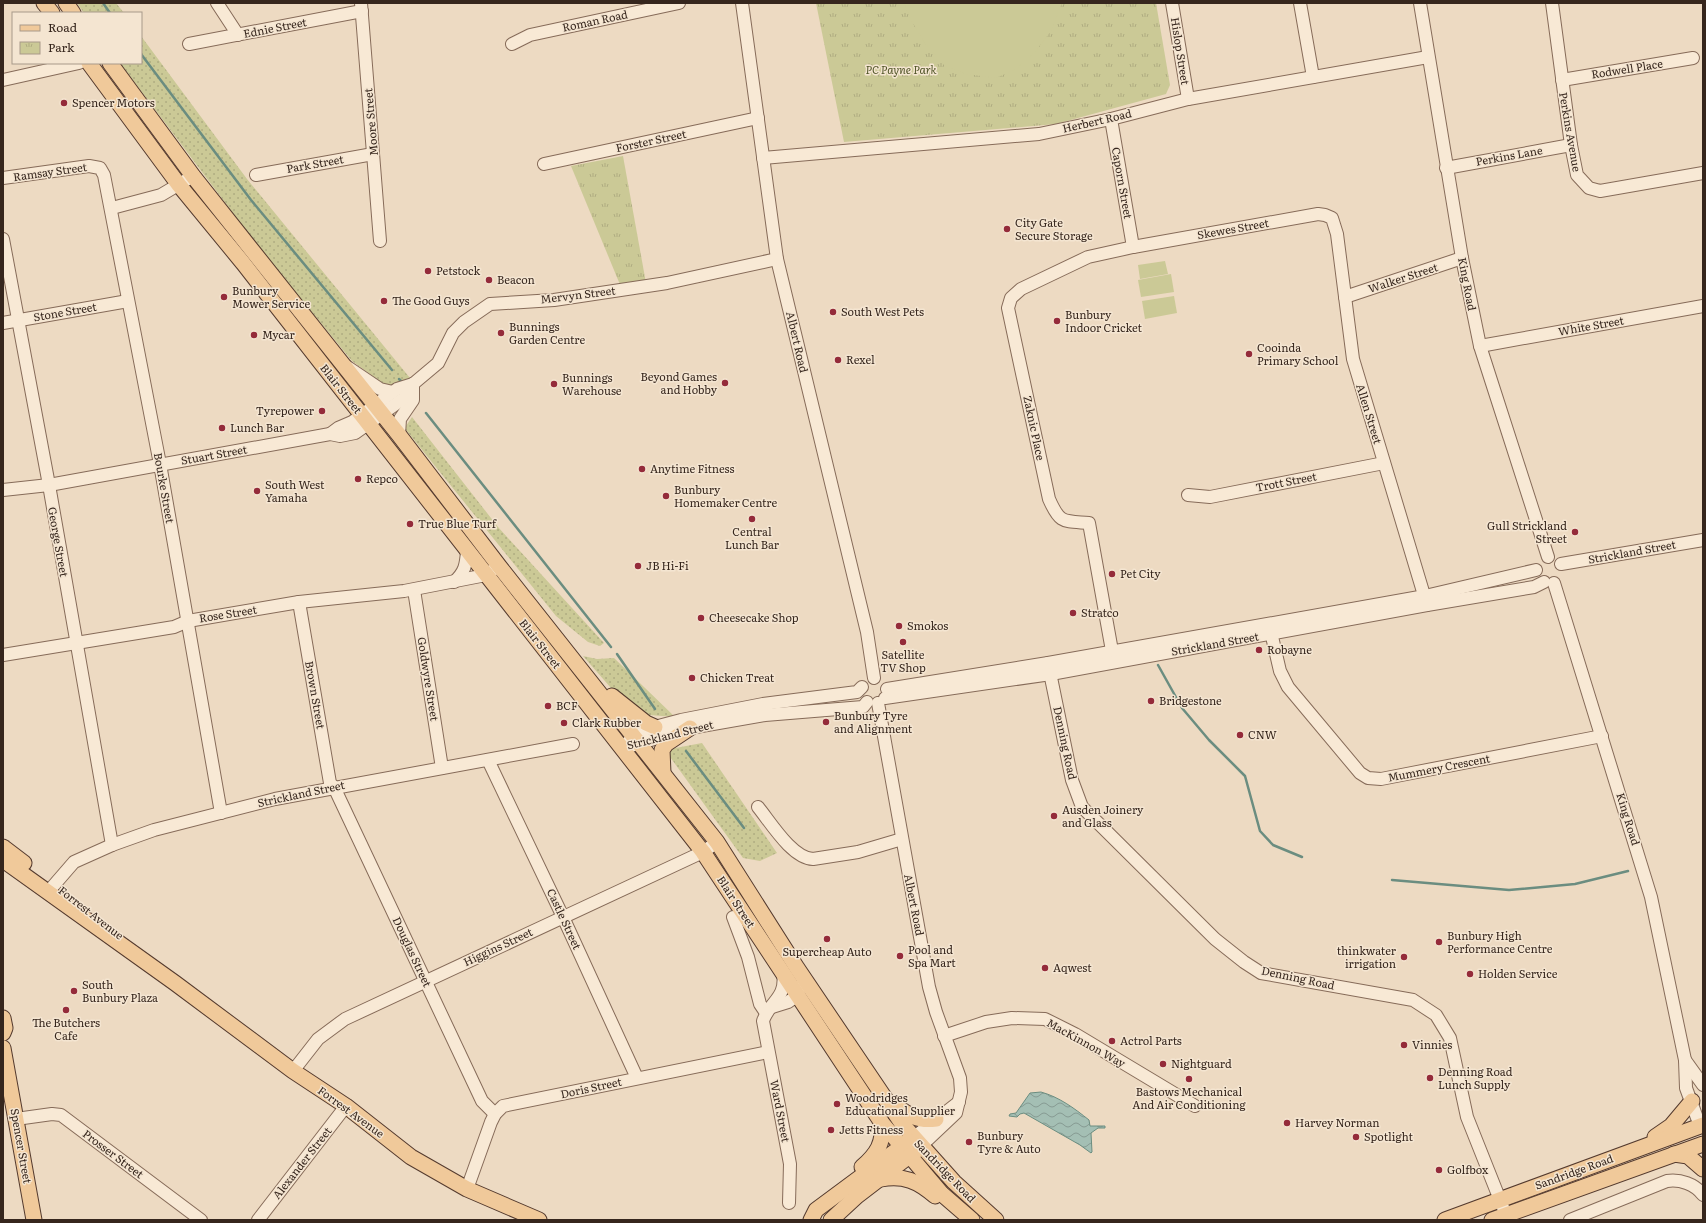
<svg xmlns="http://www.w3.org/2000/svg" width="1706" height="1223" viewBox="0 0 1706 1223" font-family="Literata,serif">
  <defs>
    <pattern id="grass-dots" width="8" height="8" patternUnits="userSpaceOnUse"><rect width="8" height="8" fill="#cbc996"/><path d="M2 2h.1M6 6h.1" fill="none" stroke="#afac81" stroke-width="1.8" stroke-linecap="round"/></pattern>
    <pattern id="park-tufts" width="24" height="20" patternUnits="userSpaceOnUse"><rect width="24" height="20" fill="#cbc996"/><path d="M3 7l-1-3M5 7V3M7 7l1-3M15 17l-1-3M17 17v-4M19 17l1-3" fill="none" stroke="#afac81"/></pattern>
    <pattern id="water-waves" width="16" height="10" patternUnits="userSpaceOnUse"><rect width="16" height="10" fill="#a4bfb4"/><path d="M0 5q4-4 8 0t8 0" fill="none" stroke="#869b92"/></pattern>
  </defs>
  <rect width="100%" height="100%" fill="#eddac2"/>
  <g fill="url(#grass-dots)">
    <path d="M77,3H116L124,13H84Z"/>
    <path d="M141,36L247,179L410,378L395,387L385,385L352,361L260,249L120,63H141Z"/>
    <path d="M412,417L498,527L604,643L600,646L588,642L556,616L406,430V426Z"/>
    <path d="M583,656L597,659L614,658L675,717L649,715L625,704Z"/>
    <path d="M702,743L777,853L760,861L743,858L665,750Z"/>
  </g>
  <g fill="url(#park-tufts)">
    <path d="M816,3H1156L1170,85L1166,94L1056,124L844,142Z"/>
    <path d="M623,156L646,283L621,287L571,166Z"/>
  </g>
  <g fill="#cbc996">
    <path d="M904,3H1062L1051,31L1035,52L1016,69L996,78L966,74L944,65L924,42L911,20Z"/>
    <path d="M1165,261L1168,274L1140,279L1138,265Z"/>
    <path d="M1171,274L1174,292L1141,297L1138,280Z"/>
    <path d="M1174,296L1177,313L1145,319L1142,301Z"/>
  </g>
  <path fill="url(#water-waves)" stroke="#6b8d80" d="M1041,1092C1059,1097 1074,1108 1089,1120L1090,1126H1105V1128H1098L1091,1133L1092,1152L1091,1153L1080,1145L1024,1113L1020,1114L1017,1117L1009,1116L1010,1114L1016,1113L1030,1093Z"/>
  <g fill="none" stroke-linecap="round" stroke-linejoin="round">
    <g stroke="#6b8d80" stroke-width="2.5">
      <path d="M103,3L110,13"/>
      <path d="M141,54L251,200L392,370"/>
      <path d="M399,379L403,383"/>
      <path d="M426,413L611,647"/>
      <path d="M617,654L655,709"/>
      <path d="M1158,665L1182,708L1209,740L1245,776L1260,831L1273,845L1302,857"/>
      <path d="M686,751L744,828"/>
      <path d="M1392,880L1509,890L1575,884L1628,871"/>
    </g>
    <defs>
      <g id="minor">
        <path d="M217,3L238,35"/>
        <path d="M361,3L380,241"/>
        <path d="M742,3L777,259L867,632L874,678"/>
        <path d="M1172,3L1188,99"/>
        <path d="M1300,3L1313,77"/>
        <path d="M1420,3L1462,258L1480,346L1548,557"/>
        <path d="M1552,3L1571,145L1577,175L1589,188L1600,191L1703,173"/>
        <path d="M189,44L362,11"/>
        <path d="M512,44L530,35L679,3"/>
        <path d="M3,80L79,63"/>
        <path d="M1562,80L1693,58"/>
        <path d="M1111,119L1133,247"/>
        <path d="M763,158L1039,134L1111,119L1188,99L1428,57"/>
        <path d="M544,164L758,118"/>
        <path d="M1446,168L1571,145"/>
        <path d="M256,175L373,154"/>
        <path d="M3,178L89,166L100,168L104,175L160,464L221,813"/>
        <path d="M112,208L161,195L193,176"/>
        <path d="M3,239L49,485L112,845"/>
        <path d="M1345,297L1462,258"/>
        <path d="M3,323L128,301"/>
        <path d="M1480,346L1703,306"/>
        <path d="M346,366L380,389L393,392"/>
        <path d="M330,434L338,428L352,422L397,389L413,384"/>
        <path d="M399,435L400,419L413,400V384"/>
        <path d="M3,490L49,485L330,434L340,436L355,433L393,406L404,398L413,384L438,363L453,333L464,322L490,304L554,300L667,283L777,259"/>
        <path d="M1188,495L1210,497L1384,463"/>
        <path d="M1561,564L1703,540"/>
        <path d="M454,582C465,572 466,565 467,551"/>
        <path d="M1554,583L1651,897L1685,1060L1686,1088L1700,1126"/>
        <path d="M414,590L442,768"/>
        <path d="M299,602L330,783L334,787L482,1101L495,1114"/>
        <path d="M1270,628L1280,671L1288,687L1360,773L1368,778L1381,779L1602,736"/>
        <path d="M3,655L174,627L188,621L299,602L404,591L486,575L493,570"/>
        <path d="M1114,662L1089,523C1063,521 1060,524 1049,499L1008,308L1011,298L1021,289L1088,257L1133,247L1318,214L1325,215L1332,218L1337,234L1353,359L1427,605"/>
        <path d="M1048,663L1072,780L1082,807L1215,939L1244,962L1261,973L1413,1000L1436,1015L1450,1038L1467,1117L1506,1215"/>
        <path d="M887,689L1048,663L1425,596L1536,570"/>
        <path d="M885,698L1051,674L1427,605L1534,587L1544,582"/>
        <path d="M878,703L929,987L936,1012L960,1078L961,1092L956,1113L920,1147"/>
        <path d="M631,746L690,728L765,715L863,707L867,702"/>
        <path d="M622,748L634,736L647,729L681,720L763,704L857,692L862,687"/>
        <path d="M488,760L563,917L637,1078"/>
        <path d="M758,807C771,823 792,858 813,859L858,852L902,839"/>
        <path d="M48,892L74,862L112,845L154,830L275,799L573,744"/>
        <path d="M733,917L748,957L760,1004L766,1013"/>
        <path d="M783,974C787,998 769,1002 763,1021L790,1164L789,1203"/>
        <path d="M772,1007L788,1002L798,995L800,986"/>
        <path d="M944,1036L986,1022L1012,1018L1045,1019L1075,1034L1195,1106"/>
        <path d="M1685,1060L1703,1085"/>
        <path d="M293,1071L318,1039L345,1019L703,852L717,842"/>
        <path d="M16,1119L52,1114L61,1115L201,1220"/>
        <path d="M913,1138L959,1102"/>
        <path d="M467,1189L491,1122L495,1114L503,1106L768,1052"/>
        <path d="M258,1220L346,1106"/>
        <path d="M1570,1220L1667,1181C1680,1179 1695,1184 1703,1195"/>
      </g>
      <g id="major">
        <path d="M44,3L52,13"/>
        <path d="M66,3L73,13"/>
        <path d="M89,63L179,185L243,263L703,852L882,1123L942,1194L972,1220"/>
        <path d="M110,63L193,176L399,435L499,566L717,842L797,968L903,1125L954,1182L996,1220"/>
        <path d="M612,696L646,723L655,727"/>
        <path d="M663,773L662,750L666,744L690,728"/>
        <path d="M3,847L24,863"/>
        <path d="M3,860L175,983L293,1071L346,1106L411,1157L467,1189L539,1220"/>
        <path d="M3,1018L5,1028L3,1033"/>
        <path d="M3,1048L34,1220"/>
        <path d="M893,1104C907,1114 917,1122 936,1119"/>
        <path d="M1655,1137L1671,1126L1692,1101"/>
        <path d="M1674,1154L1688,1156L1703,1169"/>
        <path d="M862,1167C877,1154 884,1143 882,1123"/>
        <path d="M881,1179C904,1175 918,1181 935,1196"/>
        <path d="M811,1220L816,1210L909,1141"/>
        <path d="M831,1220L857,1196L917,1150"/>
        <path d="M1445,1220L1703,1125"/>
        <path d="M1492,1220L1703,1144"/>
      </g>
    </defs>
    <use href="#minor" stroke="#866b59" stroke-width="14"/>
    <use href="#major" stroke="#543a2e" stroke-width="17"/>
    <use href="#minor" stroke="#f8e9d5" stroke-width="12"/>
    <use href="#major" stroke="#f0c99a" stroke-width="15"/>
  </g>
  <g fill="#942b3a" stroke="#f4e5d1" stroke-width="1.5">
    <circle cx="64" cy="103" r="4"/>
    <circle cx="1007" cy="229" r="4"/>
    <circle cx="428" cy="271" r="4"/>
    <circle cx="489" cy="280" r="4"/>
    <circle cx="224" cy="297" r="4"/>
    <circle cx="384" cy="301" r="4"/>
    <circle cx="833" cy="312" r="4"/>
    <circle cx="1057" cy="321" r="4"/>
    <circle cx="501" cy="333" r="4"/>
    <circle cx="254" cy="335" r="4"/>
    <circle cx="1249" cy="354" r="4"/>
    <circle cx="838" cy="360" r="4"/>
    <circle cx="725" cy="383" r="4"/>
    <circle cx="554" cy="384" r="4"/>
    <circle cx="322" cy="411" r="4"/>
    <circle cx="222" cy="428" r="4"/>
    <circle cx="642" cy="469" r="4"/>
    <circle cx="358" cy="479" r="4"/>
    <circle cx="257" cy="491" r="4"/>
    <circle cx="666" cy="496" r="4"/>
    <circle cx="752" cy="519" r="4"/>
    <circle cx="410" cy="524" r="4"/>
    <circle cx="1575" cy="532" r="4"/>
    <circle cx="638" cy="566" r="4"/>
    <circle cx="1112" cy="574" r="4"/>
    <circle cx="1073" cy="613" r="4"/>
    <circle cx="701" cy="618" r="4"/>
    <circle cx="899" cy="626" r="4"/>
    <circle cx="903" cy="642" r="4"/>
    <circle cx="1259" cy="650" r="4"/>
    <circle cx="692" cy="678" r="4"/>
    <circle cx="1151" cy="701" r="4"/>
    <circle cx="548" cy="706" r="4"/>
    <circle cx="826" cy="722" r="4"/>
    <circle cx="564" cy="723" r="4"/>
    <circle cx="1240" cy="735" r="4"/>
    <circle cx="1054" cy="816" r="4"/>
    <circle cx="827" cy="939" r="4"/>
    <circle cx="1439" cy="942" r="4"/>
    <circle cx="900" cy="956" r="4"/>
    <circle cx="1404" cy="957" r="4"/>
    <circle cx="1045" cy="968" r="4"/>
    <circle cx="1470" cy="974" r="4"/>
    <circle cx="74" cy="991" r="4"/>
    <circle cx="66" cy="1010" r="4"/>
    <circle cx="1112" cy="1041" r="4"/>
    <circle cx="1404" cy="1045" r="4"/>
    <circle cx="1163" cy="1064" r="4"/>
    <circle cx="1430" cy="1078" r="4"/>
    <circle cx="1189" cy="1079" r="4"/>
    <circle cx="837" cy="1104" r="4"/>
    <circle cx="1287" cy="1123" r="4"/>
    <circle cx="831" cy="1130" r="4"/>
    <circle cx="1356" cy="1137" r="4"/>
    <circle cx="969" cy="1142" r="4"/>
    <circle cx="1439" cy="1170" r="4"/>
  </g>
  <g text-anchor="middle" stroke-width="3" stroke-linejoin="round" paint-order="stroke">
    <g font-size="11" fill="#36261d" stroke="#f4e5d1">
      <text transform="translate(595 21) rotate(-12)" y="4">Roman Road</text>
      <text transform="translate(275 28) rotate(-11)" y="4">Ednie Street</text>
      <text transform="translate(1180 51) rotate(81)" y="4">Hislop Street</text>
      <text transform="translate(1627 69) rotate(-9)" y="4">Rodwell Place</text>
      <text transform="translate(1097 121) rotate(-13)" y="4">Herbert Road</text>
      <text transform="translate(371 122) rotate(-95)" y="4">Moore Street</text>
      <text transform="translate(1570 132) rotate(80)" y="4">Perkins Avenue</text>
      <text transform="translate(651 141) rotate(-12)" y="4">Forster Street</text>
      <text transform="translate(1509 156) rotate(-10)" y="4">Perkins Lane</text>
      <text transform="translate(315 164) rotate(-10)" y="4">Park Street</text>
      <text transform="translate(50 172) rotate(-8)" y="4">Ramsay Street</text>
      <text transform="translate(1122 183) rotate(80)" y="4">Caporn Street</text>
      <text transform="translate(1233 229) rotate(-10)" y="4">Skewes Street</text>
      <text transform="translate(1403 278) rotate(-18)" y="4">Walker Street</text>
      <text transform="translate(1467 284) rotate(79)" y="4">King Road</text>
      <text transform="translate(578 295) rotate(-7)" y="4">Mervyn Street</text>
      <text transform="translate(65 312) rotate(-10)" y="4">Stone Street</text>
      <text transform="translate(1591 326) rotate(-10)" y="4">White Street</text>
      <text transform="translate(797 342) rotate(77)" y="4">Albert Road</text>
      <text transform="translate(341 389) rotate(52)" y="4">Blair Street</text>
      <text transform="translate(1369 414) rotate(73)" y="4">Allen Street</text>
      <text transform="translate(1034 428) rotate(78)" y="4">Zaknic Place</text>
      <text transform="translate(214 455) rotate(-10)" y="4">Stuart Street</text>
      <text transform="translate(1286 482) rotate(-11)" y="4">Trott Street</text>
      <text transform="translate(164 488) rotate(80)" y="4">Bourke Street</text>
      <text transform="translate(58 542) rotate(80)" y="4">George Street</text>
      <text transform="translate(1632 552) rotate(-10)" y="4">Strickland Street</text>
      <text transform="translate(228 614) rotate(-9)" y="4">Rose Street</text>
      <text transform="translate(540 644) rotate(52)" y="4">Blair Street</text>
      <text transform="translate(1215 644) rotate(-10)" y="4">Strickland Street</text>
      <text transform="translate(428 679) rotate(81)" y="4">Goldwyre Street</text>
      <text transform="translate(315 695) rotate(80)" y="4">Brown Street</text>
      <text transform="translate(670 735) rotate(-14)" y="4">Strickland Street</text>
      <text transform="translate(1065 743) rotate(78)" y="4">Denning Road</text>
      <text transform="translate(1439 768) rotate(-11)" y="4">Mummery Crescent</text>
      <text transform="translate(301 794) rotate(-12)" y="4">Strickland Street</text>
      <text transform="translate(1628 819) rotate(73)" y="4">King Road</text>
      <text transform="translate(736 902) rotate(57)" y="4">Blair Street</text>
      <text transform="translate(914 905) rotate(79)" y="4">Albert Road</text>
      <text transform="translate(91 913) rotate(38)" y="4">Forrest Avenue</text>
      <text transform="translate(564 919) rotate(65)" y="4">Castle Street</text>
      <text transform="translate(498 947) rotate(-25)" y="4">Higgins Street</text>
      <text transform="translate(412 952) rotate(65)" y="4">Douglas Street</text>
      <text transform="translate(1298 978) rotate(12)" y="4">Denning Road</text>
      <text transform="translate(1086 1043) rotate(29)" y="4">MacKinnon Way</text>
      <text transform="translate(591 1088) rotate(-12)" y="4">Doris Street</text>
      <text transform="translate(780 1111) rotate(79)" y="4">Ward Street</text>
      <text transform="translate(351 1112) rotate(36)" y="4">Forrest Avenue</text>
      <text transform="translate(21 1146) rotate(80)" y="4">Spencer Street</text>
      <text transform="translate(113 1154) rotate(37)" y="4">Prosser Street</text>
      <text transform="translate(302 1163) rotate(-52)" y="4">Alexander Street</text>
      <text transform="translate(945 1171) rotate(46)" y="4">Sandridge Road</text>
      <text transform="translate(1574 1172) rotate(-20)" y="4">Sandridge Road</text>
    </g>
    <g font-size="11" font-style="italic" fill="#4d5224" stroke="#f4e5d1">
      <text x="901" y="74">PC Payne Park</text>
    </g>
    <g font-size="11" fill="#36261d" stroke="#f4e5d1" text-anchor="start">
      <text x="72" y="107">Spencer Motors</text>
      <text x="1015" y="227">City Gate<tspan x="1015" dy="13">Secure Storage</tspan></text>
      <text x="436" y="275">Petstock</text>
      <text x="497" y="284">Beacon</text>
      <text x="232" y="295">Bunbury<tspan x="232" dy="13">Mower Service</tspan></text>
      <text x="392" y="305">The Good Guys</text>
      <text x="841" y="316">South West Pets</text>
      <text x="1065" y="319">Bunbury<tspan x="1065" dy="13">Indoor Cricket</tspan></text>
      <text x="509" y="331">Bunnings<tspan x="509" dy="13">Garden Centre</tspan></text>
      <text x="262" y="339">Mycar</text>
      <text x="1257" y="352">Cooinda<tspan x="1257" dy="13">Primary School</tspan></text>
      <text x="846" y="364">Rexel</text>
      <text x="717" y="381" text-anchor="end">Beyond Games<tspan x="717" dy="13">and Hobby</tspan></text>
      <text x="562" y="382">Bunnings<tspan x="562" dy="13">Warehouse</tspan></text>
      <text x="314" y="415" text-anchor="end">Tyrepower</text>
      <text x="230" y="432">Lunch Bar</text>
      <text x="650" y="473">Anytime Fitness</text>
      <text x="366" y="483">Repco</text>
      <text x="265" y="489">South West<tspan x="265" dy="13">Yamaha</tspan></text>
      <text x="674" y="494">Bunbury<tspan x="674" dy="13">Homemaker Centre</tspan></text>
      <text x="418" y="528">True Blue Turf</text>
      <text x="1567" y="530" text-anchor="end">Gull Strickland<tspan x="1567" dy="13">Street</tspan></text>
      <text x="752" y="536" text-anchor="middle">Central<tspan x="752" dy="13">Lunch Bar</tspan></text>
      <text x="646" y="570">JB Hi-Fi</text>
      <text x="1120" y="578">Pet City</text>
      <text x="1081" y="617">Stratco</text>
      <text x="709" y="622">Cheesecake Shop</text>
      <text x="907" y="630">Smokos</text>
      <text x="1267" y="654">Robayne</text>
      <text x="903" y="659" text-anchor="middle">Satellite<tspan x="903" dy="13">TV Shop</tspan></text>
      <text x="700" y="682">Chicken Treat</text>
      <text x="1159" y="705">Bridgestone</text>
      <text x="556" y="710">BCF</text>
      <text x="834" y="720">Bunbury Tyre<tspan x="834" dy="13">and Alignment</tspan></text>
      <text x="572" y="727">Clark Rubber</text>
      <text x="1248" y="739">CNW</text>
      <text x="1062" y="814">Ausden Joinery<tspan x="1062" dy="13">and Glass</tspan></text>
      <text x="1447" y="940">Bunbury High<tspan x="1447" dy="13">Performance Centre</tspan></text>
      <text x="908" y="954">Pool and<tspan x="908" dy="13">Spa Mart</tspan></text>
      <text x="1396" y="955" text-anchor="end">thinkwater<tspan x="1396" dy="13">irrigation</tspan></text>
      <text x="827" y="956" text-anchor="middle">Supercheap Auto</text>
      <text x="1053" y="972">Aqwest</text>
      <text x="1478" y="978">Holden Service</text>
      <text x="82" y="989">South<tspan x="82" dy="13">Bunbury Plaza</tspan></text>
      <text x="66" y="1027" text-anchor="middle">The Butchers<tspan x="66" dy="13">Cafe</tspan></text>
      <text x="1120" y="1045">Actrol Parts</text>
      <text x="1412" y="1049">Vinnies</text>
      <text x="1171" y="1068">Nightguard</text>
      <text x="1438" y="1076">Denning Road<tspan x="1438" dy="13">Lunch Supply</tspan></text>
      <text x="1189" y="1096" text-anchor="middle">Bastows Mechanical<tspan x="1189" dy="13">And Air Conditioning</tspan></text>
      <text x="845" y="1102">Woodridges<tspan x="845" dy="13">Educational Supplier</tspan></text>
      <text x="1295" y="1127">Harvey Norman</text>
      <text x="839" y="1134">Jetts Fitness</text>
      <text x="977" y="1140">Bunbury<tspan x="977" dy="13">Tyre &amp; Auto</tspan></text>
      <text x="1364" y="1141">Spotlight</text>
      <text x="1447" y="1174">Golfbox</text>
    </g>
  </g>
  <rect width="1706" height="1223" fill="none" stroke="#36261d" stroke-width="8"/>
  <rect x="12" y="12" width="130" height="52" fill="#f4e5d1" stroke="#a89989"/>
  <rect x="20" y="25" width="20" height="6" fill="#f0c99a" stroke="#a89989"/>
  <text x="48" y="32" font-size="12" fill="#36261d">Road</text>
  <rect x="20" y="42" width="20" height="12" fill="url(#park-tufts)" stroke="#a89989"/>
  <text x="48" y="52" font-size="12" fill="#36261d">Park</text>
</svg>
